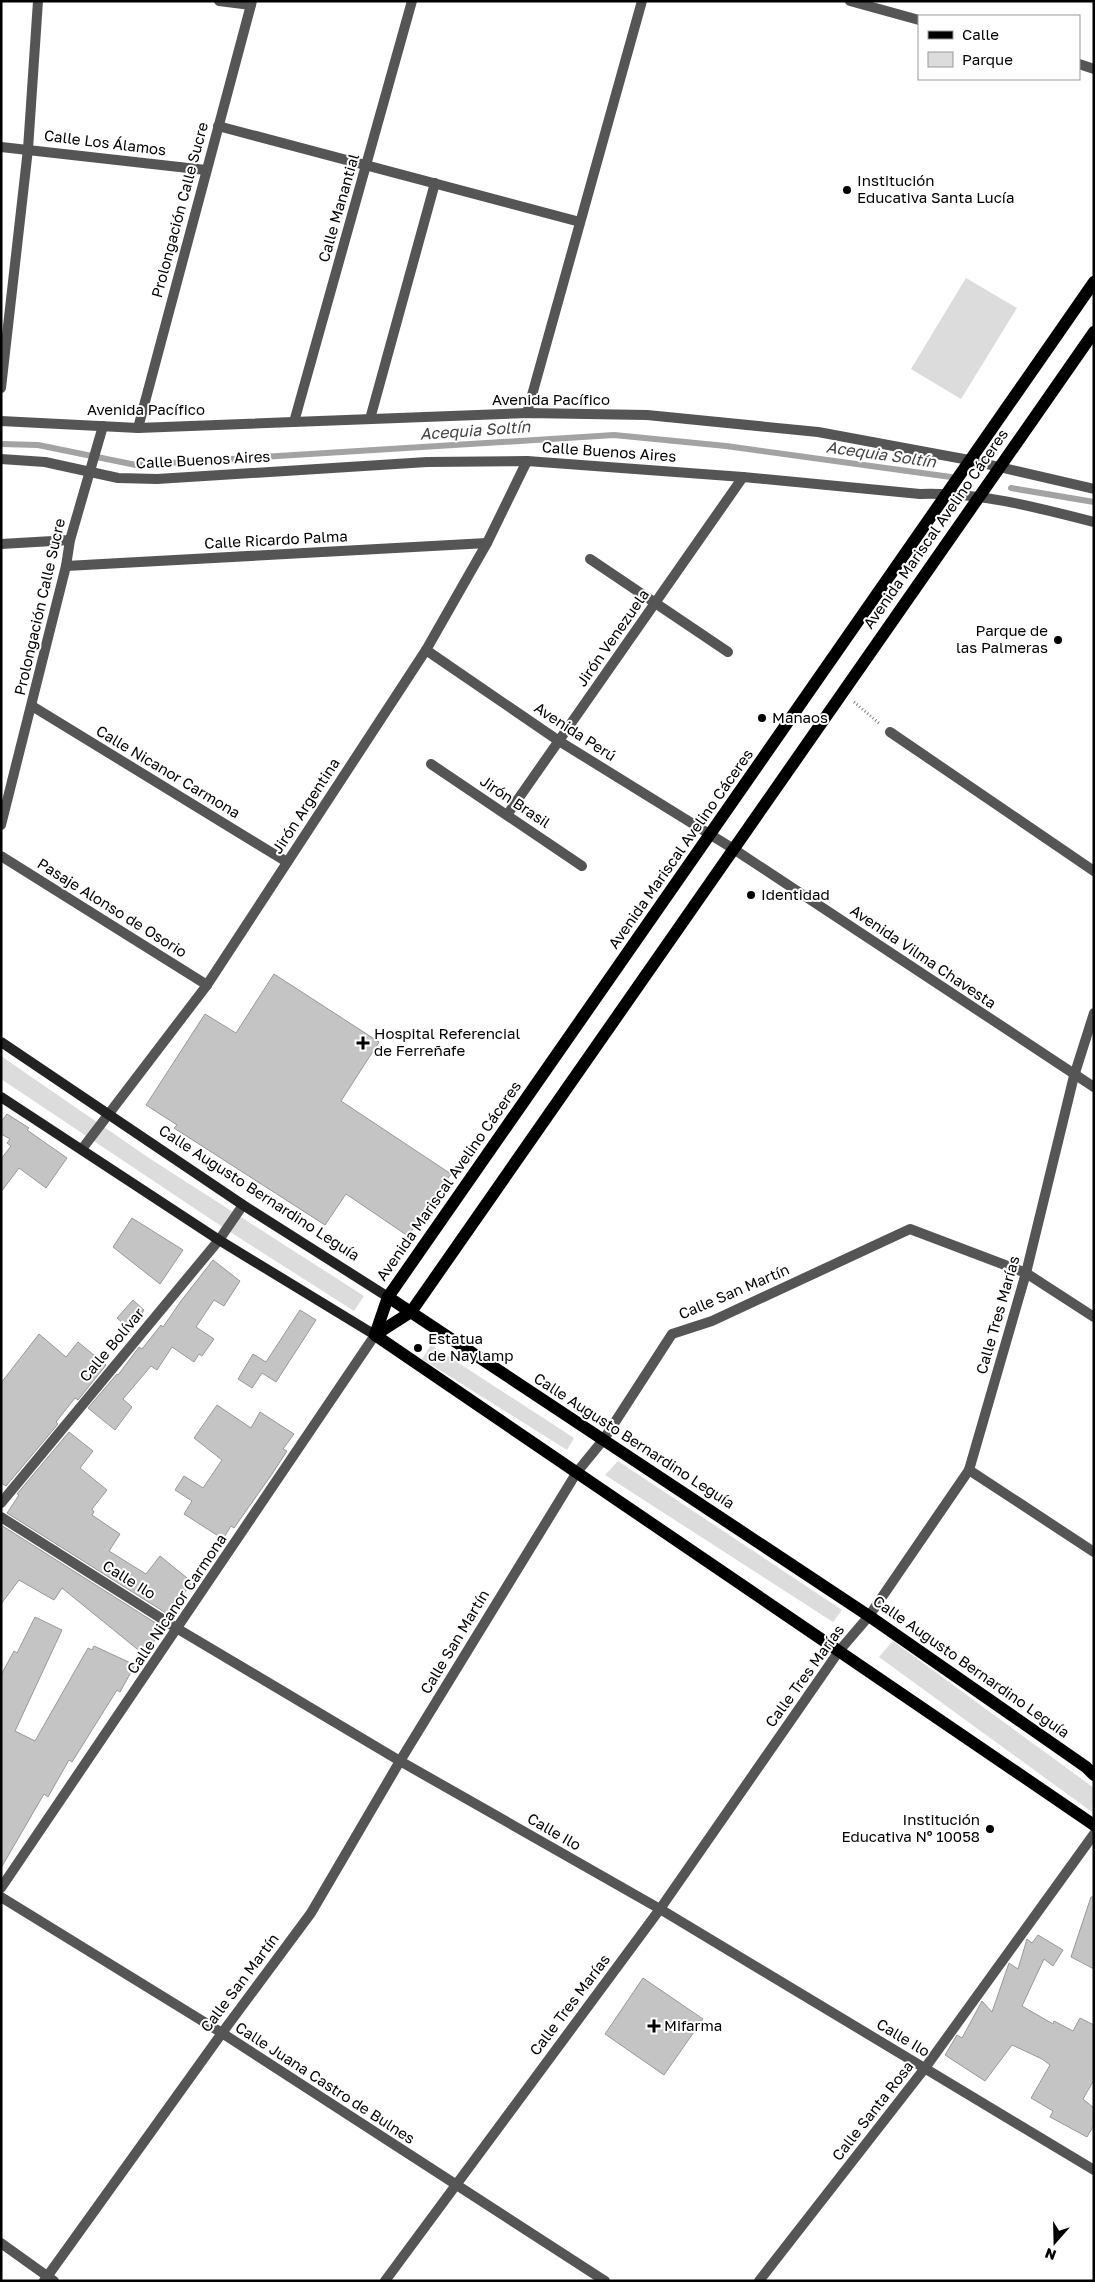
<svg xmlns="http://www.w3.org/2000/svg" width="1095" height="2282" viewBox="0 0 1095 2282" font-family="'Golos Text',sans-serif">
  <rect width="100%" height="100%" fill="#fff"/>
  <g fill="#dcdcdc">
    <path d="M966,278L1017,308L961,399L911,369Z"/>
    <path d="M1,1056L149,1158L364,1296L354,1311L224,1228L1,1079Z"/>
    <path d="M431,1345L574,1438L567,1450L422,1359Z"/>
    <path d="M618,1461L842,1610L833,1622L605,1475Z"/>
    <path d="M893,1641L1094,1788L1092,1812L879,1657Z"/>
  </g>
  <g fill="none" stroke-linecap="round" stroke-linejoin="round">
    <g stroke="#a3a3a3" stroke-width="6">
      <path d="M1,444L38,445L136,465L614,435L726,446L951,477"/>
      <path d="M1011,488L1094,502"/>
    </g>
  </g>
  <g fill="#c4c4c4" stroke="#999">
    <path d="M274,974L379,1042L341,1101L451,1174L408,1236L346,1194L325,1225L174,1128L177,1125L146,1105L205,1014L236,1033Z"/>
    <path d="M7,1114L29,1128L27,1130L67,1158L46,1188L19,1168L1,1192V1159L11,1146L7,1143L10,1139L1,1134V1122Z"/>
    <path d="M132,1218L183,1250L160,1284L113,1247Z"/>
    <path d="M213,1260L240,1281L224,1306L214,1300L196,1327L214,1339L202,1356L199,1354L194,1362L172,1347L157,1370L151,1366L123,1399L132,1407L115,1430L88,1408L117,1374L118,1375L139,1347L142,1349L161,1325L163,1327L181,1301Z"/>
    <path d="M133,1300L144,1310L131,1330L117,1318Z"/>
    <path d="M300,1310L316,1320L276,1382L262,1373L252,1388L238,1379L253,1354L266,1362Z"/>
    <path d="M39,1334L66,1357L78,1342L106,1365L78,1400L75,1398L56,1422L58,1424L6,1486L1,1483V1383Z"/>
    <path d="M217,1405L251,1428L260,1412L294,1434L283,1449L287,1451L272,1474L234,1528L231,1526L223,1539L184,1514L192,1501L175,1490L184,1476L203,1488L222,1460L194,1438Z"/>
    <path d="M69,1432L93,1451L80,1468L107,1490L92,1509L94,1512L92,1515L120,1534L109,1551L146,1574L160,1556L192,1582L169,1615L7,1513L19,1495L17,1494Z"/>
    <path d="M1,1525L162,1627L163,1629L150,1647L146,1645L142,1653L62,1588L54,1600L19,1580L1,1604Z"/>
    <path d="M35,1617L62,1630L15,1731L35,1741L88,1648L92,1650L94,1646L135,1665L120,1692L117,1690L72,1762L69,1760L48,1797L44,1794L1,1868V1675L14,1651L17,1653Z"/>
    <path d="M1091,1897H1094V1969L1071,1957Z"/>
    <path d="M1038,1935L1063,1950L1053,1966L1044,1959L1022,2006L1053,2024L1054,2021L1073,2031L1080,2018L1094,2025V2080L1083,2099L1094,2108V2125L1087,2137L1050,2117L1053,2111L1031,2098L1050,2065L1042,2059L1012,2045L985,2081L945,2055L957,2035L962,2038L982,2001L992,2012L1009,1963L1018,1969L1027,1939L1032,1943Z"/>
    <path d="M643,1978L703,2019L664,2075L605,2034Z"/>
  </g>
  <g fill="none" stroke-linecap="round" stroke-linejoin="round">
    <path stroke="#777" stroke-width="3" stroke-dasharray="1 2.5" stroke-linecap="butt" d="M854,702L880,724"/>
    <g stroke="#555" stroke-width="10">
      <path d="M219,1L251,5"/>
      <path d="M850,1L919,20"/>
      <path d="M1079,64L1094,69"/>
      <path d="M218,126L580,222"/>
      <path d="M1,147L206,170"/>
      <path d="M1,388L28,149L38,1"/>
      <path d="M527,413L642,1"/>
      <path d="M370,419L435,183"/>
      <path d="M1,421L138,428L527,413L647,415L818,432L969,460L1094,489"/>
      <path d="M294,422L412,1"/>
      <path d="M138,428L252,1"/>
      <path d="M1,459L45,462L118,478L157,479L427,462L527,461L743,477L920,494C979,492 1036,507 1094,522"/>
      <path d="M1,544L70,540"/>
      <path d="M590,559L728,652"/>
      <path d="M66,566L487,543"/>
      <path d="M426,650L559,741L732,848L1094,1087"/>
      <path d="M32,706L287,862"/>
      <path d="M890,732L1094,871"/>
      <path d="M431,764L582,866"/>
      <path d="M507,815L743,477"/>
      <path d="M1,825L66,566L70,540L103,426"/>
      <path d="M1,856L207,985"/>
      <path d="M82,1149L207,985L426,650L487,543L527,461"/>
      <path d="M969,1470L1094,1552"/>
      <path d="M1,1517L178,1629L400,1761L660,1909L1094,2170"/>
      <path d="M1,1897L222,2033L605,2281"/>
      <path d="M1,2243L54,2281"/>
      <path d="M44,2281L222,2033L311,1913L400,1761L577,1472L604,1439L672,1334L712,1321L910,1229L1026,1273L1094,1317"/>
      <path d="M385,2281L660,1909L839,1651L869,1616L969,1470L1026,1273L1074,1076L1094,1013"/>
      <path d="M759,2281L925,2068L1094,1834"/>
    </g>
    <g stroke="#555" stroke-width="10">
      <path d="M1,1503L219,1240L243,1205"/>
      <path d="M1,1888L375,1335"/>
    </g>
    <g stroke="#222" stroke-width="10">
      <path d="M1,1042L243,1205L388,1297"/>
      <path d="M1,1097L219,1240L375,1335"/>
    </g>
    <g stroke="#000" stroke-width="12">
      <path d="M388,1297L869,1616L1086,1767L1094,1775"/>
      <path d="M375,1335L388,1297L1094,282"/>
      <path d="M375,1335L411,1312L1094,332"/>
      <path d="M375,1335L1094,1825"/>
    </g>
  </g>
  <g fill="#000" stroke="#fff" stroke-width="2">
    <circle cx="847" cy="190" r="5"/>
    <circle cx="1058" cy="640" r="5"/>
    <circle cx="762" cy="718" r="5"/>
    <circle cx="751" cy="895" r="5"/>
    <path d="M360.5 1035.5h5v5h5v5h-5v5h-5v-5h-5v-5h5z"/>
    <circle cx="418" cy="1348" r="5"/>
    <circle cx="990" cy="1829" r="5"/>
    <path d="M651.5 2018.5h5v5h5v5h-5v5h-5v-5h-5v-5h5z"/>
  </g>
  <g text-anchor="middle" stroke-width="4" stroke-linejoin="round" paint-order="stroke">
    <g font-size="15" fill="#000" stroke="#fff">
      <text transform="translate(105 143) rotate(7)" y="5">Calle Los Álamos</text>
      <text transform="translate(339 208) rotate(-74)" y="5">Calle Manantial</text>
      <text transform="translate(180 210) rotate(-75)" y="5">Prolongación Calle Sucre</text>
      <text x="551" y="405">Avenida Pacífico</text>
      <text x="146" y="415">Avenida Pacífico</text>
      <text transform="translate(609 452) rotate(4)" y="5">Calle Buenos Aires</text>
      <text transform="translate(203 460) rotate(-3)" y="5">Calle Buenos Aires</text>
      <text transform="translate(936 529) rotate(-55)" y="5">Avenida Mariscal Avelino Cáceres</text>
      <text transform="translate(276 540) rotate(-3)" y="5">Calle Ricardo Palma</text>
      <text transform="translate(40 607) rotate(-77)" y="5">Prolongación Calle Sucre</text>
      <text transform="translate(613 638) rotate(-55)" y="5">Jirón Venezuela</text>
      <text transform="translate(575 732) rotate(33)" y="5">Avenida Perú</text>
      <text transform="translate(168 772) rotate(31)" y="5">Calle Nicanor Carmona</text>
      <text transform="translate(515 802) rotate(34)" y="5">Jirón Brasil</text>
      <text transform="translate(306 806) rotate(-57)" y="5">Jirón Argentina</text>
      <text transform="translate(681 849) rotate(-55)" y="5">Avenida Mariscal Avelino Cáceres</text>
      <text transform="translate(112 908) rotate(32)" y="5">Pasaje Alonso de Osorio</text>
      <text transform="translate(923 957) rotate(34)" y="5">Avenida Vilma Chavesta</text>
      <text transform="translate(449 1181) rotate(-55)" y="5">Avenida Mariscal Avelino Cáceres</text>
      <text transform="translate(259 1193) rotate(33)" y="5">Calle Augusto Bernardino Leguía</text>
      <text transform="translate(734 1292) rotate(-23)" y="5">Calle San Martín</text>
      <text transform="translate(998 1315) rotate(-74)" y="5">Calle Tres Marías</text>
      <text transform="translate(112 1345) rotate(-50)" y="5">Calle Bolívar</text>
      <text transform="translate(634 1441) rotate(33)" y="5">Calle Augusto Bernardino Leguía</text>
      <text transform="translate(129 1580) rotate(32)" y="5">Calle Ilo</text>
      <text transform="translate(177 1604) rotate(-56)" y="5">Calle Nicanor Carmona</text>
      <text transform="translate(455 1642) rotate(-59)" y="5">Calle San Martín</text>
      <text transform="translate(971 1667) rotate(35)" y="5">Calle Augusto Bernardino Leguía</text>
      <text transform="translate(805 1676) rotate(-54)" y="5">Calle Tres Marías</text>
      <text transform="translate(554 1832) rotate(30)" y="5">Calle Ilo</text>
      <text transform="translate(240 1983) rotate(-53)" y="5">Calle San Martín</text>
      <text transform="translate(570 2005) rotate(-53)" y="5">Calle Tres Marías</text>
      <text transform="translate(903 2038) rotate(31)" y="5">Calle Ilo</text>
      <text transform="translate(325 2083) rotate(33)" y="5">Calle Juana Castro de Bulnes</text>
      <text transform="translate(873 2111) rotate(-52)" y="5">Calle Santa Rosa</text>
    </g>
    <g font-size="15" fill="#000" stroke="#fff" text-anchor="start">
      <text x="857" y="186">Institución<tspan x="857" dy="17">Educativa Santa Lucía</tspan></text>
      <text x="1048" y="636" text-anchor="end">Parque de<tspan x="1048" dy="17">las Palmeras</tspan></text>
      <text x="772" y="723">Manaos</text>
      <text x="761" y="900">Identidad</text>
      <text x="374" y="1039">Hospital Referencial<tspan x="374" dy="17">de Ferreñafe</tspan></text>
      <text x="428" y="1344">Estatua<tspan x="428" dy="17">de Naylamp</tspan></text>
      <text x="980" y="1825" text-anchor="end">Institución<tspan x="980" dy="17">Educativa Nº 10058</tspan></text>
      <text x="664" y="2031">Mifarma</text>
    </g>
    <g font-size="16" font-style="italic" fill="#444" stroke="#fff">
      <text transform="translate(475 430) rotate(-4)" y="6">Acequia Soltín</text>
      <text transform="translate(881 454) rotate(8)" y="6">Acequia Soltín</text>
    </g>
  </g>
  <rect width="1095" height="2282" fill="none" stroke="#000000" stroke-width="5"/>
  <rect x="918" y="15" width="162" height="65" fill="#ffffff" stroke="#999999"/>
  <rect x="928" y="31" width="25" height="8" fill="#000000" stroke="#999999"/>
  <text x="962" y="40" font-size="15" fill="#000000">Calle</text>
  <rect x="928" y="52" width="25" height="15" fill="#dcdcdc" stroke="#999999"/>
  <text x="962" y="65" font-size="15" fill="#000000">Parque</text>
  <g transform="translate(1055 2242) rotate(200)" stroke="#ffffff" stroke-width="4" paint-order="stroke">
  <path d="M0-4L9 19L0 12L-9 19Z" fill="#000000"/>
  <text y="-8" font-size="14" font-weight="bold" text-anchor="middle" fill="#000000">N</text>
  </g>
</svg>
